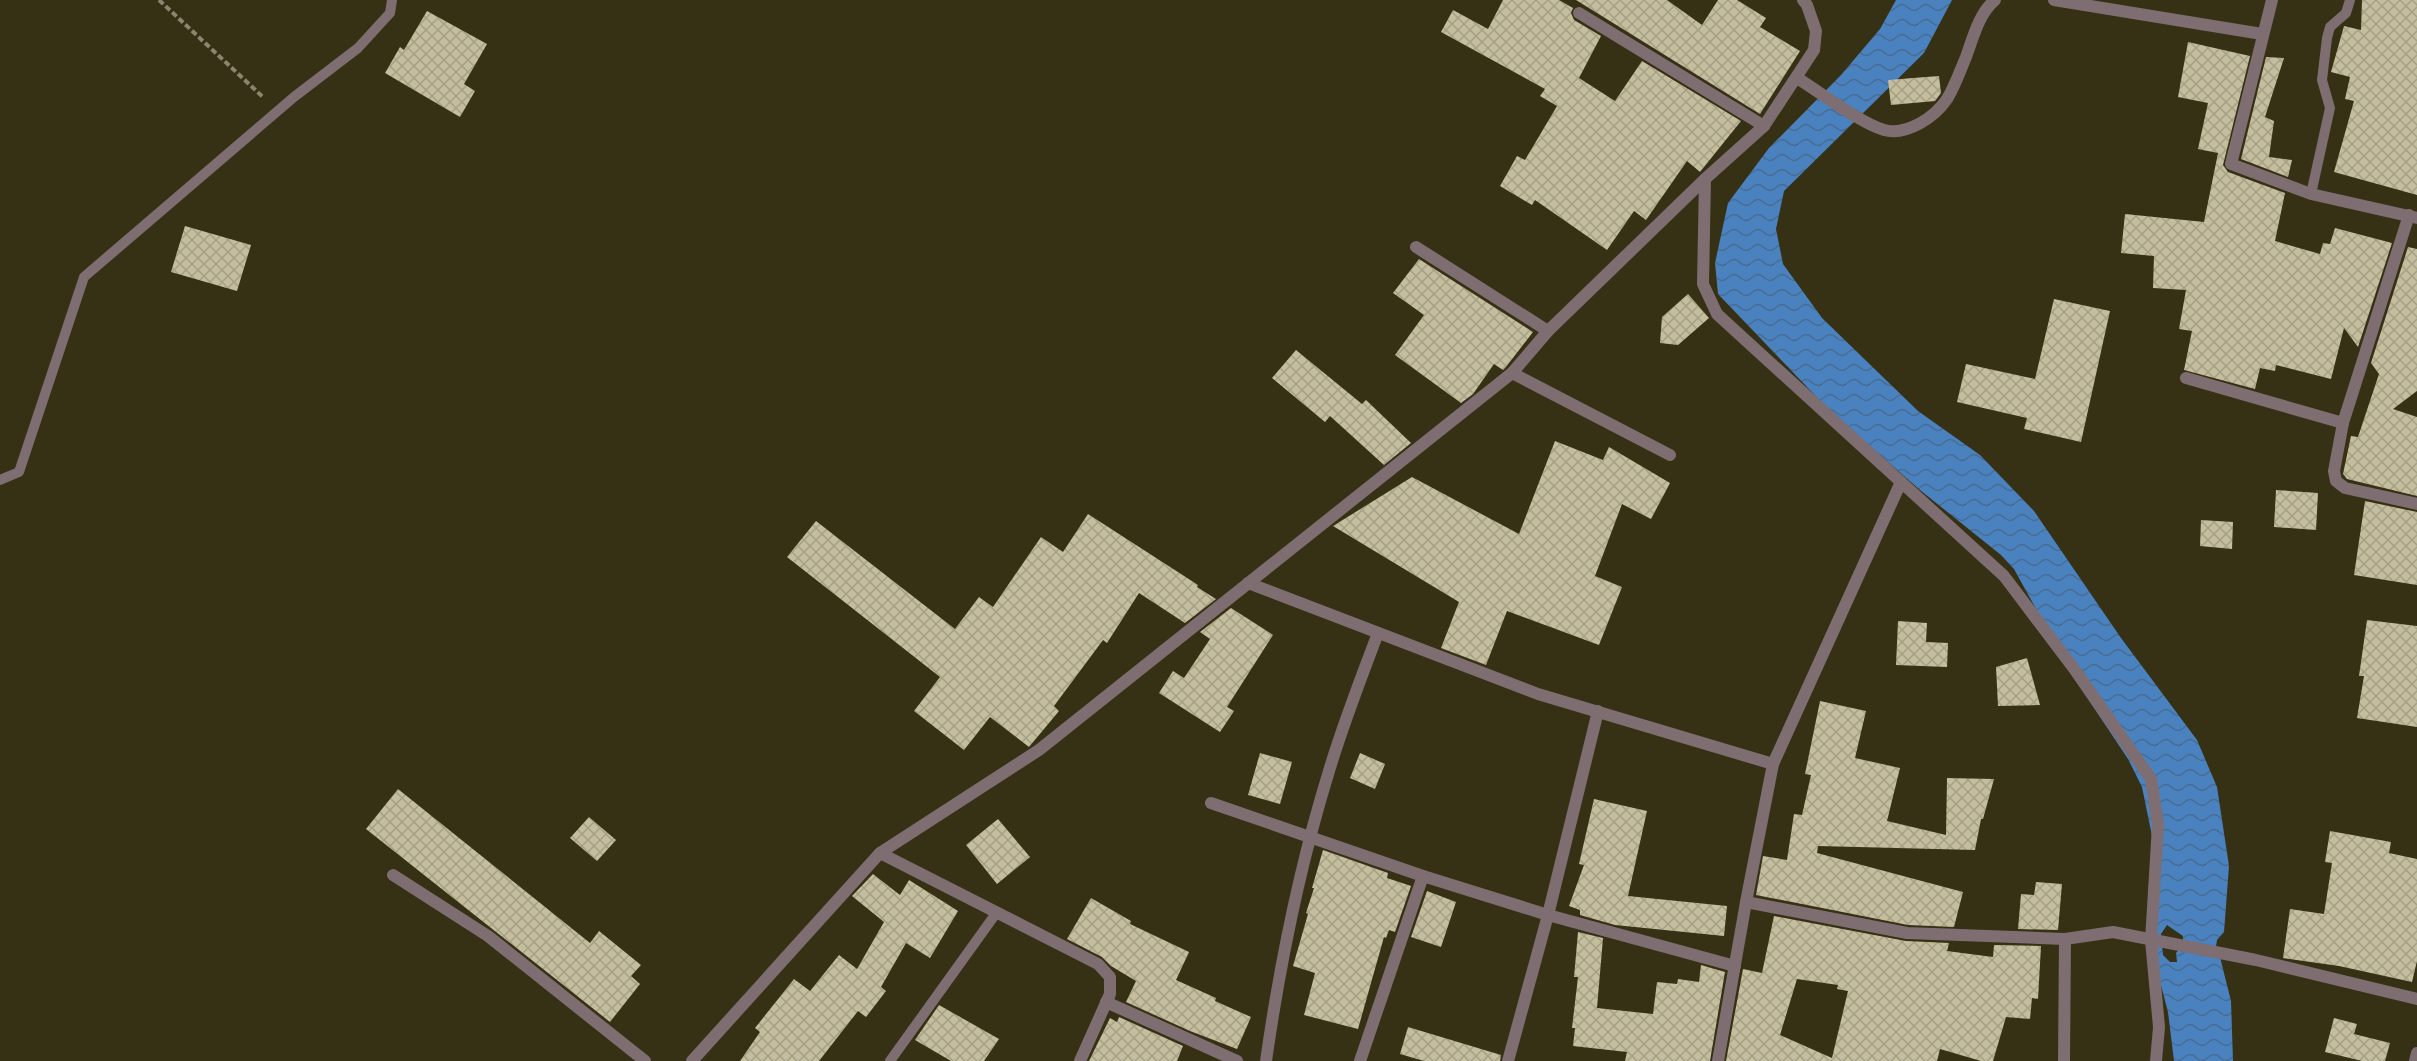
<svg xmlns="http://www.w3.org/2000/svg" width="2417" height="1061" viewBox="0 0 2417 1061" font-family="'Golos Text',sans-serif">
  <defs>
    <pattern id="water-waves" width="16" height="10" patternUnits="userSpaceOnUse" patternTransform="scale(1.5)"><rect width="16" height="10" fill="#4982bf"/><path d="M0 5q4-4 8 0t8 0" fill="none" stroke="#486c92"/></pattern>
    <pattern id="building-cross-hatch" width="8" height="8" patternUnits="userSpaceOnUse" patternTransform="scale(1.5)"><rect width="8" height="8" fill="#c5be9e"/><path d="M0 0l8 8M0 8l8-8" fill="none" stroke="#a5a086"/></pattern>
  </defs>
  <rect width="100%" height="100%" fill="#363014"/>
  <path fill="url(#water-waves)" fill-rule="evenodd" d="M1896,0H1952L1924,53L1784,191L1776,229L1783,264L1822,318L1918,411L1980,455L2034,511L2121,638L2197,740L2217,787L2229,866L2224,932L2217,940L2215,953L2220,957L2231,1001L2233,1061H2174L2168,1012L2151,947L2152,836L2142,787L2128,759L2076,681L2014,569L2001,555L1920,490L1830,411L1718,294L1715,263L1728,203L1769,148L1841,75L1880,29ZM2167,925L2183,936L2182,946L2176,953L2177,962H2170L2163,955L2161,934Z"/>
  <g fill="url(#building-cross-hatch)" fill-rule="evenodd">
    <path d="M1503,0H1559L1573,8L1571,13L1574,20L1601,36L1579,78L1615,101L1642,61L1741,121L1700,172L1687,161L1646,220L1634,211L1607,250L1535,200L1532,205L1500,186L1517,156L1525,160L1557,106L1540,96L1545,89L1441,32L1453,10L1488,29Z"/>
    <path d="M1576,0H1667L1702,25L1718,0H1737L1766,18L1760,27L1800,51L1760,114Z"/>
    <path d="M2362,0H2417V195L2334,172L2354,101L2345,99L2350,77L2331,72L2344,26L2361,30Z"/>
    <path d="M427,11L487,44L464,84L475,91L460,117L385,73L400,47L404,50Z"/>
    <path d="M2188,42L2250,56L2223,165L2228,172L2285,193L2275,241L2320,254L2323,243L2330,244L2335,228L2392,243L2358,347L2344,328L2331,379L2276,365L2275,371L2260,368L2255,389L2184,370L2192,331L2179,329L2186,290L2153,288L2154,256L2121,253L2125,214L2204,222L2218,153L2198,149L2208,103L2178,97Z"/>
    <path d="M2266,57L2284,58L2265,117L2274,121L2269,157L2292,160L2288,177L2241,159Z"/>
    <path d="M1939,76L1941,93L1935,101L1891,105L1888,80Z"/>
    <path d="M185,226L251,245L237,291L171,272Z"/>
    <path d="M2408,247L2417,249V391L2393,409L2417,417V496L2347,479L2343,474L2351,436L2358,437L2379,374L2371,363Z"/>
    <path d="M1419,259L1533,332L1506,367L1503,370L1494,364L1473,394L1461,403L1395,355L1424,315L1393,293Z"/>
    <path d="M1688,294L1709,318L1678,345L1660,343L1662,317Z"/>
    <path d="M2054,299L2110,311L2081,442L2024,429L2027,418L1957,402L1966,364L2035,379Z"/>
    <path d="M1296,350L1362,404L1366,400L1411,443L1384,465L1330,416L1325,422L1272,378Z"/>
    <path d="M1555,441L1603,460L1609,447L1670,483L1651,519L1622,504L1595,576L1622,587L1599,645L1507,611L1486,665L1441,648L1459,602L1333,526L1412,477L1519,534Z"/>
    <path d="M2276,490L2318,493L2316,530L2274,527Z"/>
    <path d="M2365,501L2417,512V585L2354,575Z"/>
    <path d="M1088,514L1198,585L1197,587L1216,599L1185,623L1139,593L1107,643L1103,640L1054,706L1059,711L1029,747L990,717L964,750L914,711L940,677L787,557L816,521L955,629L979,597L993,607L1041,537L1063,552Z"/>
    <path d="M2201,520L2233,522L2232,549L2200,546Z"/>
    <path d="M1231,608L1273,635L1227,707L1234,711L1220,732L1159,693L1173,671L1184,678L1210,639L1200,632Z"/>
    <path d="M2367,620L2417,626V727L2357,718L2364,676H2359Z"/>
    <path d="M1898,621L1927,623L1926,642L1948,643L1947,667L1896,665Z"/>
    <path d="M2027,658L2040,705L1998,706L1996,667Z"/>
    <path d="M1820,701L1866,711L1855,758L1900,768L1887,821L1946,835L1947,778L1994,779L1983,819H1981L1975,850L1818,846L1817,853L1963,892L1954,927L1908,925L1756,895L1763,856L1787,860L1794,814L1802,815L1811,775L1805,774Z"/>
    <path d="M1260,753L1292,762L1280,804L1248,795Z"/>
    <path d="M1360,753L1385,764L1375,789L1350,778Z"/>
    <path d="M398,789L590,943L599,931L641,965L631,976L640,984L610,1022L366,829Z"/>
    <path d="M1594,799L1647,811L1628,896L1727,906L1724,936L1615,925L1580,915V910L1569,906L1584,865L1579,864Z"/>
    <path d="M589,817L616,840L597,861L570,838Z"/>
    <path d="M998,819L1030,857L997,884L966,845Z"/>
    <path d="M2330,831L2391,842L2389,853L2417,859V961L2412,982L2339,966L2283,958L2290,909L2324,914L2332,863L2325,862Z"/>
    <path d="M1323,850L1388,873L1387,878L1411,886L1395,932L1389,930L1386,938L1384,937L1358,1029L1304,1015L1315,973L1293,966L1308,914L1306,913L1314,888H1312Z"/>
    <path d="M873,874L900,895L909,880L958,911L930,958L906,943L881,987L886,991L866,1017L858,1011L819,1061H740L760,1032L755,1028L794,979L810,991L839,955L857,969L884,922L852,896Z"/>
    <path d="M2036,882L2062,884L2058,930L2018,929L2021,894L2034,895Z"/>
    <path d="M1427,891L1456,902L1441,947L1411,937Z"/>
    <path d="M1091,898L1131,921L1130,924L1189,952L1176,980L1216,998L1215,1001L1251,1017L1237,1049L1190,1031L1126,1002L1136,981L1111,966L1102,957L1067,939Z"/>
    <path d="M1774,916L1906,941L1949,943L1947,951L1993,957L1994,945L2041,946L2038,999L2032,998L2030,1019L2006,1017L1993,1061H1981L1940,1049L1937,1061H1726L1743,969L1762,973ZM1797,979L1838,985L1837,989L1848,991L1832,1058L1780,1035Z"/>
    <path d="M1578,932L1603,938L1597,1008L1653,1014L1657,982L1677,984L1678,979L1699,982L1701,965L1725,972L1710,1061H1625L1627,1052L1573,1046L1575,1028H1572L1578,977H1574Z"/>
    <path d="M939,1005L999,1039L984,1061H951L915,1040Z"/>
    <path d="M1119,1017L1183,1046L1177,1061H1089L1110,1018L1117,1022Z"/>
    <path d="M2334,1018L2357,1024L2354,1034L2390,1043L2385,1061H2362L2325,1052Z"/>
    <path d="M1408,1027L1501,1055L1500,1061H1424L1400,1054Z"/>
  </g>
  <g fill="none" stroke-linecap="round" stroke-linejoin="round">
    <path stroke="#89856f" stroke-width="4" stroke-dasharray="6 3" stroke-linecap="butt" d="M159,0L264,98"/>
    <g stroke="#7e6e71" stroke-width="10">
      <path d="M2311,194L2330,108L2322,80L2327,38L2330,27L2346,13L2350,0"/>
      <path d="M0,480L19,472L84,277L294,97L358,48L390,13L392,0"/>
      <path d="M890,1061L997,912"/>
    </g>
    <g stroke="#7e6e71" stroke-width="12">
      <path d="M2054,0L2262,34"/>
      <path d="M2272,0L2231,164L2311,194L2417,218"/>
      <path d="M1579,13L1764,126"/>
      <path d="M1797,78C1820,92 1860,123 1884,130C1907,136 1935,117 1947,99C1955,86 1960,71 1966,57C1973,38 1979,13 1995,0"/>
      <path d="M1705,179L1703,284L1717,314L2004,576L2075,670L2151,779L2158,825L2151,940L2159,1027L2156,1061"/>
      <path d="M2409,215L2343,423L2334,471L2336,481L2345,488L2417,504"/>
      <path d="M1416,247L1548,331"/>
      <path d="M1512,373L1670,455"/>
      <path d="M2186,378L2343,423"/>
      <path d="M1248,583L1538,694L1773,764"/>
      <path d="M1211,803L1423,876L1548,915L1735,966"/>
      <path d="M880,853L1098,964L1110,977V994L1080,1061"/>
      <path d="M393,875L488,936L645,1061"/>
      <path d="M1746,902L1907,933L2065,939L2113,932L2256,960L2417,999"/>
      <path d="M1106,1002L1237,1061"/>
      <path d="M692,1061L880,853L1039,750L1512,373L1548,331L1705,179L1764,126L1814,50L1816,31L1807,5L1803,0"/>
      <path d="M1266,1061C1280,963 1300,865 1329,771C1343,724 1361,678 1378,633"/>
      <path d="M1360,1061L1423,876"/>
      <path d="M1508,1061L1548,915L1598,711"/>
      <path d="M1718,1061L1746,902L1773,764L1901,482"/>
      <path d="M2064,1061L2065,939"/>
      <path d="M2415,1061L2417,1053"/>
    </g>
  </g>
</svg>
